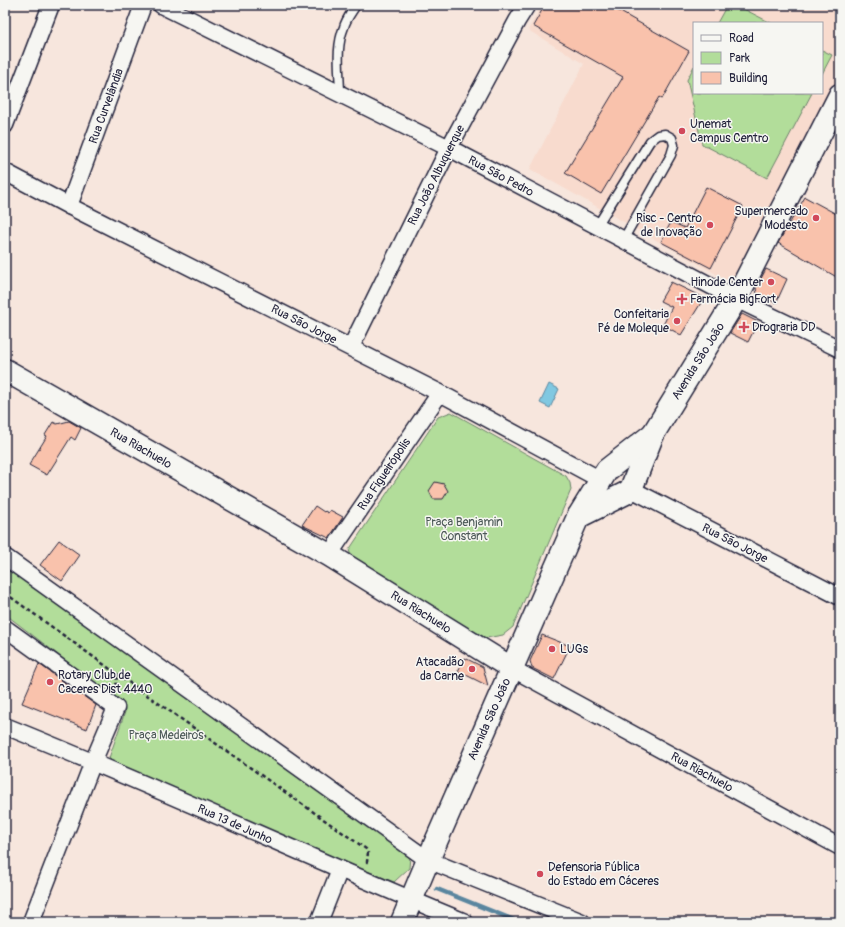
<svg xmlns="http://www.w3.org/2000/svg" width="845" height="927" viewBox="0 0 845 927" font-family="Pangolin,sans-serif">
  <rect width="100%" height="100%" fill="#f7e6dd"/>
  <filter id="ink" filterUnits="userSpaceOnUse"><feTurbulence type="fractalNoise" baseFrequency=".025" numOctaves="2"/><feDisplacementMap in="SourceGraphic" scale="8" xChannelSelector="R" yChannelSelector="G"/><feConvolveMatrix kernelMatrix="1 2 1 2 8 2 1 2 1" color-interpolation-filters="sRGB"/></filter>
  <g filter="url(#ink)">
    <path fill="#f8dbce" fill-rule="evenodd" d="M542,5H840V84L732,283L530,169L584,64L528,30ZM694,23H822V93H694Z"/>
    <g fill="#b2dd9a" stroke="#6a806a">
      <path d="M727,5H736L771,23H717Z"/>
      <path d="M822,50L832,55L822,74Z"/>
      <path d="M694,66V93H812L767,178L702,144L687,80Z"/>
      <path d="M451,412L566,476L570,483L571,490L513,627L503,635L486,638L353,562L349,550L438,417Z"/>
      <path d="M5,565L410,856L409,868L394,882C299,844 206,801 112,761L109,758L125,712L124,708L104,690L5,614Z"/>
    </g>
    <path fill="#80c8e1" stroke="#5a869f" d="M549,384L559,389L550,408L540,403Z"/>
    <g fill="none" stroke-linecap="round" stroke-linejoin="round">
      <path stroke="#5a869f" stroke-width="4.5" d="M437,889L519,922"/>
    </g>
    <g fill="#f9c2ac" stroke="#22223b">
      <path d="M545,5H608L689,51L662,99L659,97L601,194L565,173L623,77L533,26Z"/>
      <path d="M706,187L743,206L711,268L661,242L671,222L685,228Z"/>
      <path d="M805,197L840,216V279L778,243Z"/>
      <path d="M766,269L787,279L776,303L757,294L756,288Z"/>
      <path d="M671,282L704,298L681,335L663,325L672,307L660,301Z"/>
      <path d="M742,314L758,322L748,342L730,333Z"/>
      <path d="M69,421L81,428L75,440L71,437L47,475L29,465L47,436L45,435L53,422L57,424Z"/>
      <path d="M435,482L444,484L448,491L443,499H433L429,491Z"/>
      <path d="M315,506L324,512L325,511L328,513L330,510L343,517L329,538L302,525Z"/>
      <path d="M59,540L80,555L62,581L40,565Z"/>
      <path d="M542,635L570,646L554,679L532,668L530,661Z"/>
      <path d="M465,658L483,667L488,686L458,671Z"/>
      <path d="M39,664L96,705L87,729L22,703Z"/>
    </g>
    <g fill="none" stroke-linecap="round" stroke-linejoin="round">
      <defs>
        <g id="lane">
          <path d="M340,95C340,72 335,49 344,27C346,19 352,12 356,5"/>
          <path d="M597,226L650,141L658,135L665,134L672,138L674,145L671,155L623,240"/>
        </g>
        <g id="street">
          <path d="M161,5L449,148L736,299L840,349"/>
          <path d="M5,125L51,5"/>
          <path d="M5,172L69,206L440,393L601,480"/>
          <path d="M69,206L143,5"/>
          <path d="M351,347L449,148L517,21L527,5"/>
          <path d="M631,489L840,597"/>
          <path d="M329,555L440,393"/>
          <path d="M5,557L428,860L582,922"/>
          <path d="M5,628L116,708L93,762L31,922"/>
          <path d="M511,668L840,847"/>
          <path d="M5,726C160,788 311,859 465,922"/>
          <path d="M319,922L340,869"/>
        </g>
        <g id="secondary">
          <path d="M5,370L329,555L511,668"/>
          <path d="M578,517L626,493L631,489L653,434L736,299L840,95"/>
          <path d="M402,922L428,860L578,517L607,470L653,434"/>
        </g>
      </defs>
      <use href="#lane" stroke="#22223b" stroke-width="11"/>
      <use href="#street" stroke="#22223b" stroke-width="19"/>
      <use href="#secondary" stroke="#22223b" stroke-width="25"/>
      <g stroke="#22223b" stroke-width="2.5" stroke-dasharray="4 3" stroke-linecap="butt">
        <path d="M5,593L117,674L116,689"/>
        <path d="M117,674L366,849L368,852L367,862L370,864"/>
      </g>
      <use href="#lane" stroke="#f6f6f2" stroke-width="8"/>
      <use href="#street" stroke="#f6f6f2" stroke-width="16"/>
      <use href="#secondary" stroke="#f6f6f2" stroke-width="22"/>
    </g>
  </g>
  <g fill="#d1495b" stroke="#f6f6f2" stroke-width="1.5">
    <circle cx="682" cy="131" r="4"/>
    <circle cx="816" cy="218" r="4"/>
    <circle cx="710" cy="225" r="4"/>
    <circle cx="771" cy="282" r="4"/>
    <path d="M680 293h4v4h4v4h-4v4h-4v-4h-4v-4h4z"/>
    <circle cx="677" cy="321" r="4"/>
    <path d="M742 321h4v4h4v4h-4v4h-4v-4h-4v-4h4z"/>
    <circle cx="552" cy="649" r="4"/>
    <circle cx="472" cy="669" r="4"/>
    <circle cx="50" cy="682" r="4"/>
    <circle cx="540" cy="874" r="4"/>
  </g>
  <g text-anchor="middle" stroke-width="3" stroke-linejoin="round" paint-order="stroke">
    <g font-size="12" fill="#22223b" stroke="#f6f6f2">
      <text transform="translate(106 106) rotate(-70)" y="4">Rua Curvelândia</text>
      <text transform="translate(436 175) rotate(-63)" y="4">Rua João Albuquerque</text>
      <text transform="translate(501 176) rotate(28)" y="4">Rua São Pedro</text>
      <text transform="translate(304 324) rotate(27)" y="4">Rua São Jorge</text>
      <text transform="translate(698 361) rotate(-58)" y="4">Avenida São João</text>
      <text transform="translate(141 448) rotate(30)" y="4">Rua Riachuelo</text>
      <text transform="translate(384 474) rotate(-56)" y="4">Rua Figueirópolis</text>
      <text transform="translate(735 543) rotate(27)" y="4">Rua São Jorge</text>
      <text transform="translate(421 612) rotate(32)" y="4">Rua Riachuelo</text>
      <text transform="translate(489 719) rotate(-66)" y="4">Avenida São João</text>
      <text transform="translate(702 772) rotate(29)" y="4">Rua Riachuelo</text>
      <text transform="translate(235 824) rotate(24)" y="4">Rua 13 de Junho</text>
    </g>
    <g font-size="12" fill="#22223b" stroke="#f6f6f2" text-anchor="start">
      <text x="690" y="128">Unemat<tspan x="690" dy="14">Campus Centro</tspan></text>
      <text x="808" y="215" text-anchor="end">Supermercado<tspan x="808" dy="14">Modesto</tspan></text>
      <text x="702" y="222" text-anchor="end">Risc - Centro<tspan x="702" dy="14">de Inovação</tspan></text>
      <text x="763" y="286" text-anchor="end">Hinode Center</text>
      <text x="690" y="303">Farmácia BigFort</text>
      <text x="669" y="318" text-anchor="end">Confeitaria<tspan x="669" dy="14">Pé de Moleque</tspan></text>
      <text x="752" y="331">Drograria DD</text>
      <text x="560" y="653">LUGs</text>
      <text x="464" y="666" text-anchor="end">Atacadão<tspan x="464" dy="14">da Carne</tspan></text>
      <text x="58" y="679">Rotary Club de<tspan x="58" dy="14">Caceres Dist 4440</tspan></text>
      <text x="548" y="871">Defensoria Pública<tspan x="548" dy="14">do Estado em Cáceres</tspan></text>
    </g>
    <g font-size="12" fill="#4d5a58" stroke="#f6f6f2">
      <text x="464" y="526">Praça Benjamin<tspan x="464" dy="14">Constant</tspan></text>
      <text x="166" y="739">Praça Medeiros</text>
    </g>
  </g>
  <rect width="845" height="927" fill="none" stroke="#f6f6f2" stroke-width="20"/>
  <rect x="10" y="10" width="825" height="907" fill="none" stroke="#22223b" stroke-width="1.5" filter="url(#ink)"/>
  <rect x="693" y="22" width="130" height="72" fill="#f6f6f2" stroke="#a1a1a9"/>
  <rect x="701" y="35" width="20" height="6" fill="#f6f6f2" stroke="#a1a1a9"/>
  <text x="729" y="42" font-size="12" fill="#22223b">Road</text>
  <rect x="701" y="52" width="20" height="12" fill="#b2dd9a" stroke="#a1a1a9"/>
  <text x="729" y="62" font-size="12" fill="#22223b">Park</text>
  <rect x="701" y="72" width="20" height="12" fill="#f9c2ac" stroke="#a1a1a9"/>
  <text x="729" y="82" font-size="12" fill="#22223b">Building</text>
</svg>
